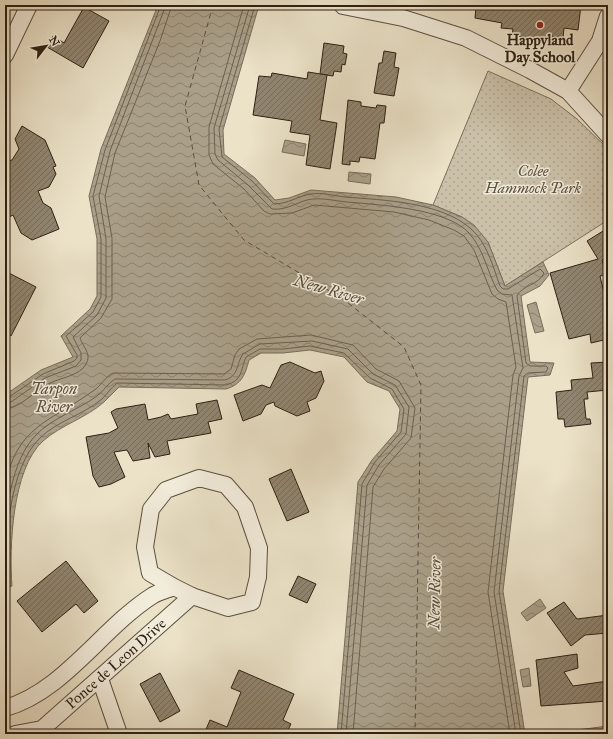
<svg xmlns="http://www.w3.org/2000/svg" width="613" height="739" viewBox="0 0 613 739" font-family="'IM FELL Great Primer',serif">
  <defs>
    <pattern id="grass-dots" width="8" height="8" patternUnits="userSpaceOnUse"><rect width="8" height="8" fill="#cbc1a9"/><path d="M2 2h.1M6 6h.1" fill="none" stroke="#afa690" stroke-width="1.8" stroke-linecap="round"/></pattern>
    <pattern id="water-waves" width="16" height="10" patternUnits="userSpaceOnUse"><rect width="16" height="10" fill="#aaa08a"/><path d="M0 5q4-4 8 0t8 0" fill="none" stroke="#8b826f"/></pattern>
    <pattern id="building-hatch" width="6" height="6" patternUnits="userSpaceOnUse"><rect width="6" height="6" fill="#908571"/><path d="M-1 1l2-2M0 6l6-6M5 7l2-2" fill="none" stroke="#766c5b"/></pattern>
  </defs>
  <rect width="100%" height="100%" fill="#ebe2c8"/>
  <filter id="stains"><feTurbulence type="fractalNoise" baseFrequency=".005" numOctaves="4"/><feColorMatrix values="0 0 0 0 .2 0 0 0 0 .09 0 0 0 0 .02 0 0 0 .5 -.17"/></filter>
  <radialGradient id="worn" r=".72"><stop offset=".6" stop-color="#630" stop-opacity="0"/><stop offset="1" stop-color="#630" stop-opacity=".3"/></radialGradient>
  <path fill="url(#grass-dots)" stroke="#7c705e" d="M488,71L551,99L577,119L608,149V220L505,286L488,242L462,217L433,205Z"/>
  <g fill="url(#water-waves)" stroke="#786d5a">
    <path d="M158,5H259L223,130L224,154L255,178L275,200L289,198L311,190L396,197L433,205L462,217L474,225L488,242L505,286L543,262L549,275L540,286L521,296L530,362L554,363L550,375L528,377L503,591L525,734H337L358,482L372,460L397,431L400,409L389,391L367,382L344,357L310,350L283,353H261L249,360C245,375 242,384 226,389L119,387C114,392 109,397 104,402C86,418 61,425 43,441C12,469 9,548 12,586L5,588V395L41,370L73,357L61,336L90,309L97,296V239L89,196L101,149Z"/>
    <path d="M285,140L306,144L304,156L282,152Z"/>
    <path d="M349,172L371,174L370,184L348,181Z"/>
    <path d="M536,302L544,331L535,333L527,305Z"/>
    <path d="M540,599L546,608L527,621L521,613Z"/>
    <path d="M529,668L531,686L523,687L520,670Z"/>
    <path d="M608,726V734H546Z"/>
  </g>
  <g fill="none" stroke-linecap="round" stroke-linejoin="round">
    <g stroke="#6c604e" stroke-width="1">
      <path d="M244,5L209,127V155L213,164L244,189L264,211L270,214L292,213L314,205L394,212L429,220L454,230L464,236L474,250L492,294L498,299L506,302L516,367L513,375L488,592L510,734"/>
      <path d="M250,5L214,128L215,154L218,160L248,185L272,209C288,211 299,200 313,199C324,198 336,201 347,202C379,205 446,208 469,233C484,250 487,271 497,290L502,294L512,295L523,368L519,376L494,592L516,734"/>
      <path d="M255,5L219,129L222,157L252,181L274,204C288,204 298,196 311,194C322,192 335,196 345,197C383,200 440,202 470,228C487,242 493,267 500,286L503,289H508L540,269L544,273C539,285 522,285 517,296L526,363L530,366H546L548,368L546,372L528,373L524,376L499,591L521,734"/>
      <path d="M5,398L9,397L43,374L74,361L77,358V355L66,336L93,312L101,297V239L93,196L105,150L161,5"/>
      <path d="M5,403L11,402L45,378L76,366L81,360V353L73,337L97,315L106,298V239L99,196L110,151L166,5"/>
      <path d="M5,409C21,408 34,391 48,384C59,378 80,376 86,364C92,354 83,347 80,338L101,318L112,299V238L105,197L115,153L160,41L172,5"/>
      <path d="M5,486C16,426 50,422 93,391C101,386 105,377 113,373L224,374L231,369L235,355L239,349L257,339L311,335L353,345L376,369L399,381L415,408L411,438L384,469L373,487L353,734"/>
      <path d="M5,514C12,487 15,457 36,435C52,418 78,410 97,396C104,391 108,383 115,379L225,380C239,376 236,364 243,354L260,344L312,341L348,349L373,374L395,385L409,407L406,434L379,465L367,485L346,734"/>
      <path d="M5,584L8,582C4,543 9,467 40,438C57,421 83,415 102,399C107,394 111,388 117,383L226,385C243,380 240,371 246,357L260,349H283L310,346L344,353L370,378L392,389L404,409L401,432L375,462L362,484L341,734"/>
    </g>
    <path stroke="#594d3c" stroke-width="1" stroke-dasharray="5 4" stroke-linecap="butt" d="M213,5L185,106L199,185L244,240L343,299L404,347L421,385L415,734"/>
  </g>
  <g fill="url(#building-hatch)" stroke="#2d2012">
    <path d="M460,5H581L578,30L564,28L563,38L550,36L549,41L512,35L513,29L501,28L502,23L475,18L476,7Z"/>
    <path d="M84,7L109,21L83,68L47,47L53,36L64,43Z"/>
    <path d="M324,43L344,46L343,53L347,54L345,65L342,64L341,72L334,71L333,76L320,74Z"/>
    <path d="M384,51L396,53L394,67L399,68L394,96L374,93L379,63H382Z"/>
    <path d="M308,72L327,75L320,120L337,123L330,169L306,165L310,135L290,132L292,121L253,115L259,76L271,77L272,73L307,79Z"/>
    <path d="M348,100L361,102V106L376,108L377,105L386,106L384,123H380L375,159L360,157L359,162L350,161V165L342,164Z"/>
    <path d="M22,126L45,140L56,166L53,167L56,174L49,187L38,191L43,203L51,208L59,229L32,240L21,233L13,215L5,219V162L12,160L19,149L15,139Z"/>
    <path d="M608,228V256L602,260L606,275L600,276L608,310V339L591,343L590,334L569,339L550,273L598,259L587,241Z"/>
    <path d="M5,271L36,287L11,336L5,332Z"/>
    <path d="M290,362L315,373L321,371L324,381L316,398L307,402L310,411L297,416L275,406L274,402L266,405L261,414L243,421L234,395L262,385L270,388L281,365Z"/>
    <path d="M608,362V390L587,392L588,399H584L586,419H590L591,424L565,427L564,419H558L556,392L572,390L571,380L593,378L591,363Z"/>
    <path d="M217,400L222,419L208,422L211,433L167,441L170,454L155,457L148,443L150,458L133,461L127,450L114,452L125,477L111,484L99,487L93,476L86,437L109,433L118,428L111,412L116,409L145,404L148,420L161,417L168,414L171,419L198,414L196,404Z"/>
    <path d="M291,469L309,512L287,521L269,479Z"/>
    <path d="M66,561L98,601L84,613L76,604L42,632L17,601Z"/>
    <path d="M298,576L316,584L307,603L289,595Z"/>
    <path d="M564,602L577,619L608,615V633L585,635L571,646L547,613Z"/>
    <path d="M577,654L578,668L564,672L573,686L608,681V701L541,706L536,660Z"/>
    <path d="M239,670L294,694L283,720L291,724L286,734H204L210,720L227,727L241,692L231,688Z"/>
    <path d="M160,673L180,711L160,722L140,684Z"/>
  </g>
  <g fill="none" stroke-linecap="round" stroke-linejoin="round">
    <defs>
      <g id="minor">
        <path d="M343,6L403,18L466,38L530,70L568,91L608,135"/>
        <path d="M5,55L29,5"/>
        <path d="M568,91L600,41L608,16"/>
        <path d="M100,679L119,734"/>
        <path d="M5,708C63,692 102,628 152,596C158,592 167,590 174,587L192,596L228,608L252,602L258,577L259,548L245,507L226,485L199,478L166,490L151,509L145,547L150,573L174,587"/>
        <path id="s1" d="M15,734L42,729L192,596"/>
      </g>
    </defs>
    <use href="#minor" stroke="#5c5040" stroke-width="18"/>
    <use href="#minor" stroke="#f2ecdb" stroke-width="16"/>
  </g>
  <circle fill="#8f2418" stroke="#f2ecdb" stroke-width="1.5" cx="540" cy="25" r="4"/>
  <g text-anchor="middle" stroke-width="3" stroke-linejoin="round" paint-order="stroke">
    <g font-size="15" font-weight="bold" fill="#2d2012" stroke="#f2ecdb">
      <text x="540" y="45">Happyland<tspan x="540" dy="17">Day School</tspan></text>
    </g>
    <g font-size="15" font-style="italic" fill="#5c503f" stroke="#f2ecdb">
      <text x="533" y="176">Colee<tspan x="533" dy="17">Hammock Park</tspan></text>
    </g>
    <g font-size="15" fill="#2d2012" stroke="#f2ecdb">
      <text dy="5" stroke="none"><textPath href="#s1" startOffset="126">Ponce de Leon Drive</textPath></text>
    </g>
    <g font-size="16" font-style="italic" fill="#594d3c" stroke="#f2ecdb">
      <text transform="translate(329 289) rotate(16)" y="6">New River</text>
      <text x="54" y="394">Tarpon<tspan x="54" dy="18">River</tspan></text>
      <text transform="translate(434 593) rotate(-89)" y="6">New River</text>
    </g>
  </g>
  <rect width="613" height="739" fill="none" stroke="#ebe2c8" stroke-width="20"/>
  <rect x="6" y="6" width="601" height="727" fill="none" stroke="#2d2012" stroke-width="2"/>
  <rect x="10" y="10" width="593" height="719" fill="none" stroke="#2d2012"/>
  <g transform="translate(46 46) rotate(59)" stroke="#f2ecdb" stroke-width="3" paint-order="stroke">
  <path d="M0-3L7 15L0 10L-7 15Z" fill="#2d2012"/>
  <text y="-6" font-size="11" font-weight="bold" text-anchor="middle" fill="#2d2012">N</text>
  </g>
  <rect width="100%" height="100%" filter="url(#stains)"/>
  <rect width="100%" height="100%" fill="url(#worn)"/>
</svg>
